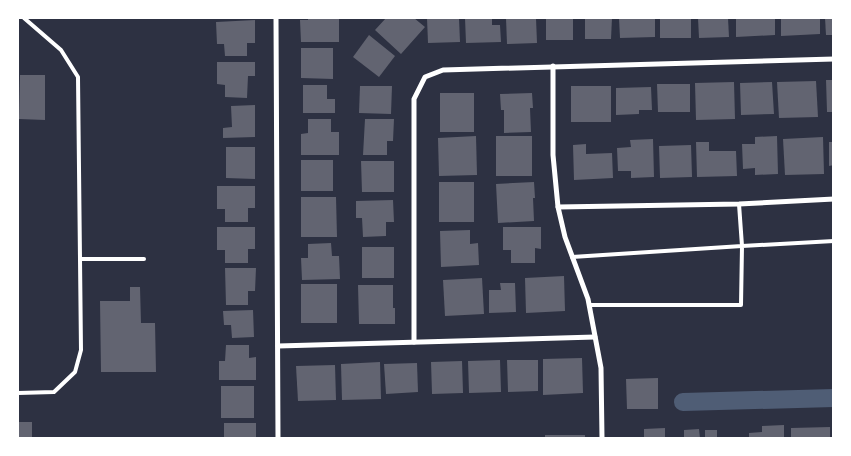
<svg xmlns="http://www.w3.org/2000/svg" width="851" height="456" viewBox="0 0 851 456" font-family="Rubik,sans-serif">
  <rect width="100%" height="100%" fill="#2d3142"/>
  <g fill="none" stroke-linecap="round" stroke-linejoin="round">
    <path stroke="#4f5d75" stroke-width="18" d="M683,402L834,398"/>
  </g>
  <g fill="#626471">
    <path d="M308,18H339V42H301L300,20H308Z"/>
    <path d="M386,18H393L395,19L396,18H414L425,27L401,54L375,30Z"/>
    <path d="M427,18H459L460,42L428,43Z"/>
    <path d="M465,18H492V25H500L501,42L466,43Z"/>
    <path d="M506,18H536L537,43L507,44Z"/>
    <rect x="546" y="18" width="27" height="22"/>
    <path d="M585,18H612L611,39H585Z"/>
    <path d="M619,18H655V37L620,38Z"/>
    <rect x="660" y="18" width="31" height="20"/>
    <path d="M698,18H728L729,37L699,38Z"/>
    <path d="M736,18H775V35L736,37Z"/>
    <path d="M781,18H820V34L781,36Z"/>
    <path d="M825,18H834V35H826Z"/>
    <path d="M255,20V43H247V56H225L224,44H217L216,22Z"/>
    <path d="M369,35L395,56L379,77L353,57Z"/>
    <path d="M301,48H333V79L301,78Z"/>
    <path d="M217,62H255V76H248L247,98L225,97V85L217,84Z"/>
    <path d="M20,75H45V120L19,119Z"/>
    <path d="M826,80H834V112H827Z"/>
    <path d="M816,81L818,117L779,118L777,82Z"/>
    <path d="M734,82L735,119L696,120L695,83Z"/>
    <path d="M772,82L774,114L741,115L740,83Z"/>
    <path d="M657,84H690V112H658Z"/>
    <path d="M303,85H327V99H335V113H303Z"/>
    <path d="M360,86H392L391,114L359,113Z"/>
    <rect x="571" y="86" width="40" height="36"/>
    <path d="M651,87L652,110H639V114L616,115V88Z"/>
    <rect x="440" y="93" width="34" height="39"/>
    <path d="M532,93L533,108H530L531,132L504,133V110H501L500,94Z"/>
    <path d="M255,105V137L223,138V128L232,127L231,106Z"/>
    <path d="M308,119H331V132H339V155H301V134L308,133Z"/>
    <path d="M365,119H394L393,141H387V155H363Z"/>
    <path d="M476,136L477,175L439,176L438,138Z"/>
    <rect x="496" y="136" width="36" height="40"/>
    <path d="M777,136L778,174L755,175V168L743,169L742,144H755V137Z"/>
    <path d="M823,137L824,174L785,175L783,139Z"/>
    <path d="M653,139L654,177L631,178V171H618L617,148L631,147L630,140Z"/>
    <path d="M696,142H709V151H736L737,176L697,177Z"/>
    <path d="M829,142H834V165L829,166Z"/>
    <path d="M586,144V154L612,153L613,178L574,180L573,145Z"/>
    <path d="M691,145L692,177L660,178L659,146Z"/>
    <path d="M226,147H255V179L226,178Z"/>
    <rect x="301" y="160" width="32" height="31"/>
    <path d="M361,161H394V192H362Z"/>
    <rect x="439" y="182" width="35" height="40"/>
    <path d="M534,182L535,198H533L534,221L498,223L496,184Z"/>
    <path d="M217,186H255V208H248V222H225V209H217Z"/>
    <path d="M301,197H336L337,237H301Z"/>
    <path d="M393,200L394,222H386V236L363,237L362,218H356V201Z"/>
    <path d="M217,227H255V249H248V263H225V250H217Z"/>
    <path d="M503,227H541V249L535,248V263H511V250H503Z"/>
    <path d="M470,230V244L478,243L479,265L441,267L440,231Z"/>
    <path d="M331,243L332,256H339L340,279L302,280L301,258H308V244Z"/>
    <rect x="362" y="247" width="32" height="31"/>
    <path d="M225,268H256L255,291H248V305H226Z"/>
    <path d="M564,276L565,311L526,313L525,278Z"/>
    <path d="M482,278L484,314L445,316L443,280Z"/>
    <path d="M500,283H515L516,312L489,313V290H501Z"/>
    <rect x="301" y="284" width="36" height="39"/>
    <path d="M358,285H393V308H395V324H359Z"/>
    <path d="M130,287H140L141,323H155L156,372H101L100,301H130Z"/>
    <path d="M253,310L254,337L232,338L231,325H224L223,311Z"/>
    <path d="M226,345H249V358L256,357V380H219V361H225Z"/>
    <path d="M582,358L583,393L543,395V359Z"/>
    <path d="M500,360L501,392L469,393L468,361Z"/>
    <path d="M507,360H538V391L508,392Z"/>
    <path d="M462,361L463,393L432,394L431,362Z"/>
    <path d="M380,362L381,399L342,400L341,364Z"/>
    <path d="M417,363L418,392L386,394L384,364Z"/>
    <path d="M335,365L336,400L298,401L296,366Z"/>
    <path d="M658,378V409H627L626,379Z"/>
    <rect x="221" y="386" width="33" height="32"/>
    <rect x="18" y="422" width="14" height="16"/>
    <rect x="224" y="423" width="32" height="15"/>
    <path d="M784,425V438H749V433L762,432V426Z"/>
    <path d="M830,427V438H791V428Z"/>
    <path d="M665,428V438H644V429Z"/>
    <path d="M699,429L700,438H684V430Z"/>
    <rect x="705" y="430" width="12" height="8"/>
    <rect x="545" y="435" width="40" height="3"/>
  </g>
  <g fill="none" stroke-linecap="round" stroke-linejoin="round">
    <g stroke="#fff" stroke-width="4">
      <path d="M572,257L742,246L739,204"/>
      <path d="M80,259H144"/>
      <path d="M589,305H741L742,246L834,241"/>
      <path d="M18,393L54,392L75,372L81,350L78,77L61,50L24,18"/>
    </g>
    <g stroke="#fff" stroke-width="5">
      <path d="M276,18L278,438"/>
      <path d="M553,66V155L558,207L565,237L588,299L601,368L602,438"/>
      <path d="M558,207L739,204L834,199"/>
      <path d="M414,342V99L425,77L443,70L834,59"/>
      <path d="M278,346L595,337"/>
    </g>
  </g>
  <rect width="851" height="456" fill="none" stroke="#ffffff" stroke-width="38"/>
</svg>
